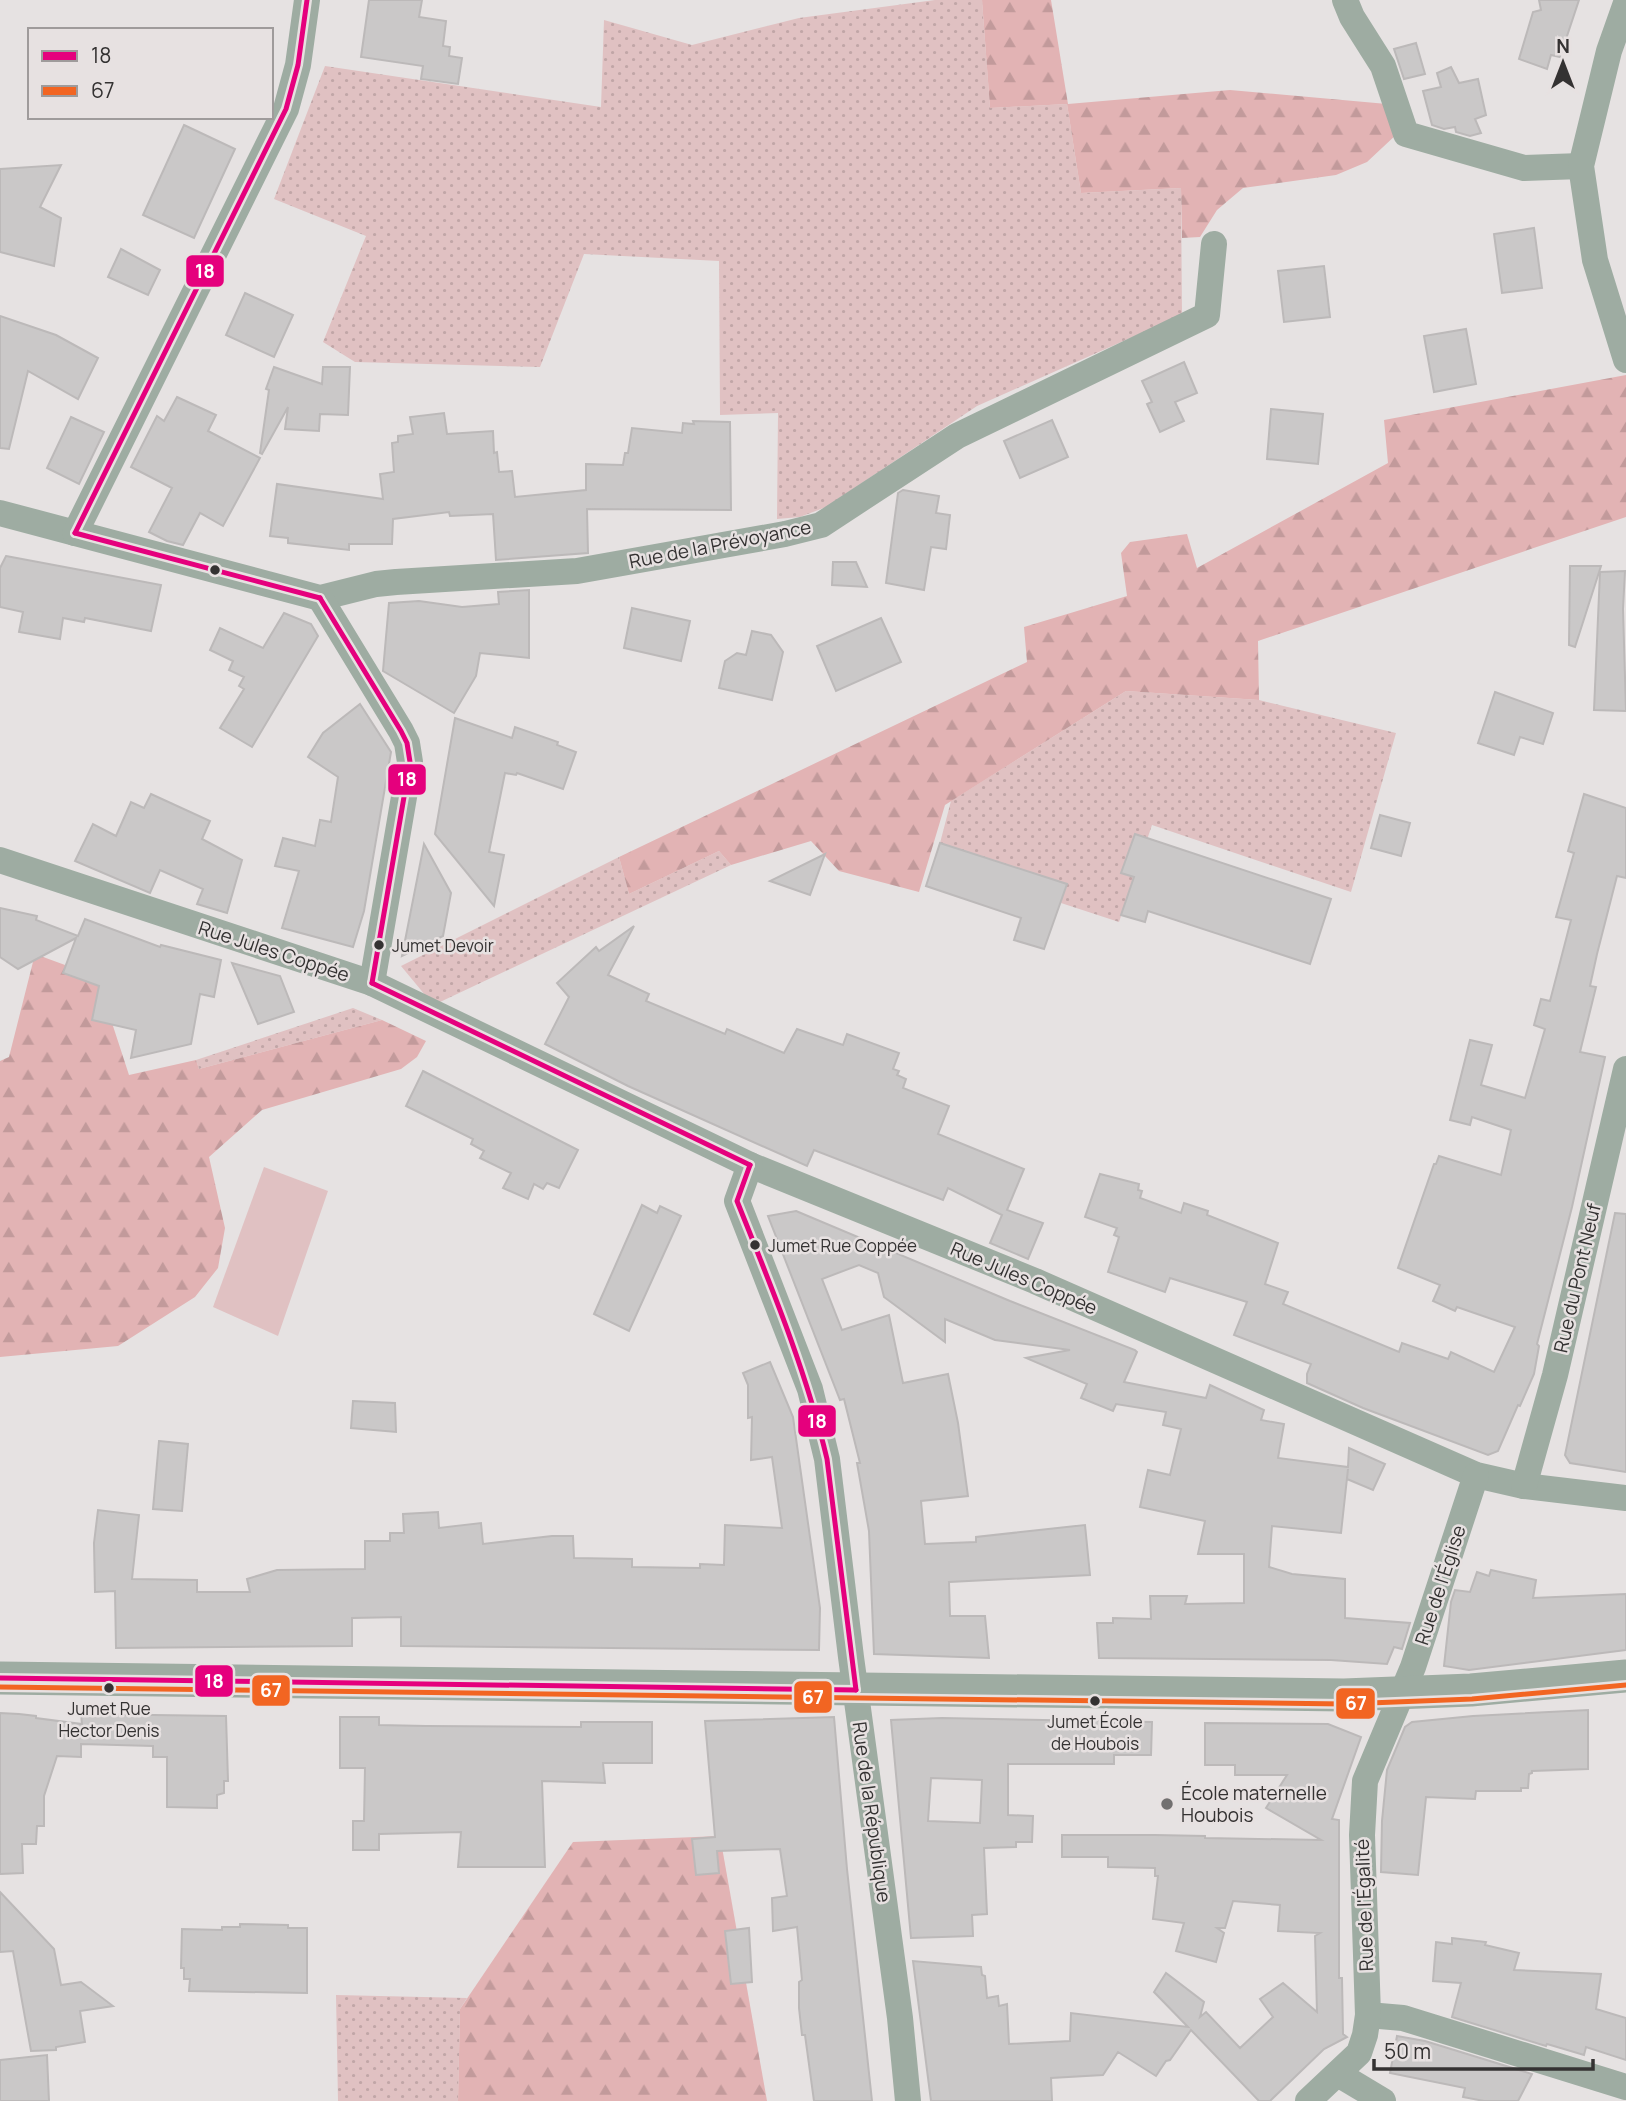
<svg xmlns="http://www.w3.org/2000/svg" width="1626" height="2101" viewBox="0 0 1626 2101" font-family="Manrope,sans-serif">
  <defs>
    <pattern id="grass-dots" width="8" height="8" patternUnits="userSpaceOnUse" patternTransform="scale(1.75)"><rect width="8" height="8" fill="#e0c1c2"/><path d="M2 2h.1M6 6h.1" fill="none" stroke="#c1a6a7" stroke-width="1.8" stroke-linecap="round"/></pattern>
    <pattern id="forest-firs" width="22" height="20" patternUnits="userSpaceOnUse" patternTransform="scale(1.75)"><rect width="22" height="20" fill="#e2b3b4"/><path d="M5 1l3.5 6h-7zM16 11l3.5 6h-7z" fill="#c29a9b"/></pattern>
  </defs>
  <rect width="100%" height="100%" fill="#e6e2e2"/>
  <g fill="url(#grass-dots)">
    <path d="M935,0H982L990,108L1067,104L1081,193L1181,188L1182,315L977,406L826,507L800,517L777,519L778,413L720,415L719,261L584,254L540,367L355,362L323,342L366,236L274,199L325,66L601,107L604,20L692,45L799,18Z"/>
    <path d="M1126,691L1259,700L1396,733L1351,892L1152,825L1119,922L1061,903L1066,884L940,843L951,801Z"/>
    <path d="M719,851L731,865L440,1002L435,1007L401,966L619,857L629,894Z"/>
    <path d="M353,1008L382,1020L199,1069L196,1060Z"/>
    <path d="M336,1995L467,1998L460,2009L458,2101H338Z"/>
  </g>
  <g fill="url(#forest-firs)">
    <path d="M982,0H1051L1068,104L1230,90L1387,104L1398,133L1367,162L1336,175L1243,188L1217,210L1200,237L1182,238L1181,188L1081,193L1067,104L990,108Z"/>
    <path d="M1626,375V517L1258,641L1259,700L1126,691L945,805L919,892L839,871L811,841L731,865L719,851L629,894L619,857L1027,662L1024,627L1127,596L1121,553L1130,542L1187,534L1197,568L1388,463L1384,420Z"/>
    <path d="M35,954L106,980L113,1026L129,1075L196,1060L199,1069L382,1020L426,1041L417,1057L401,1069L262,1110L209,1157L225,1228L218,1268L195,1297L118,1346L0,1357V1061L9,1057Z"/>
    <path d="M720,1836L767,2101H458L460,2009L573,1842Z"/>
  </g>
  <path fill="#e0c1c2" d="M264,1167L328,1191L278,1336L213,1307Z"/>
  <g fill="#cac8c8" stroke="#bcb9b9" stroke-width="2" fill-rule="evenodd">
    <path d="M369,0H422L419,17L446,21L443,46L450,47L449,56L462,58L458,84L421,79L423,66L361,57Z"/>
    <path d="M1539,0H1579L1560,57L1551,55L1547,69L1519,59L1533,12L1541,10Z"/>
    <path d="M1416,43L1425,74L1404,79L1394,49Z"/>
    <path d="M1451,67L1459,83L1478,79L1486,115L1475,119L1481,133L1470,136L1456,132L1455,127L1444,129L1432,125L1423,91L1441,87L1437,73Z"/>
    <path d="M184,125L235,149L194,238L143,215Z"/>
    <path d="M61,165L40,207L61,218L54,266L0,252V169Z"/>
    <path d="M1534,228L1542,288L1502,293L1494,234Z"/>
    <path d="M121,249L160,270L148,295L108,277Z"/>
    <path d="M1324,266L1330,317L1284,322L1278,271Z"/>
    <path d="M245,293L293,315L274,357L226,335Z"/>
    <path d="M0,316L56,335L98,358L78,399L28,371L9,449L0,448Z"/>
    <path d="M1466,329L1476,384L1434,392L1424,336Z"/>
    <path d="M1184,362L1197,393L1175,402L1184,421L1160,432L1147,404L1152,402L1142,381Z"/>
    <path d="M274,367L322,384L323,367H350L348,415L320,414L319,431L285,429L288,407L262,454L260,453L269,390L266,389Z"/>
    <path d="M177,397L216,415L208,431L260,458L223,526L200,513L183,545L167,541L149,532L172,488L131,467L157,416L164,421Z"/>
    <path d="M1271,409L1323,414L1318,464L1267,459Z"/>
    <path d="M444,413L447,434L493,431L494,453L497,452L499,472L512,471L515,497L586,490V464L623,465L625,453H628L632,428L682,433L683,423L694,424L693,421L730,422L731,510L587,509L588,553L496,560L493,514L450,516L449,512L393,519L392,544H349V550L288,543V538L270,536L277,484L383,499L380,474L394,472L392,443L398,442V436L413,434L410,417Z"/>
    <path d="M71,417L104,432L79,484L47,468Z"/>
    <path d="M1052,420L1068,457L1020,478L1004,441Z"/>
    <path d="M903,490L939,496L936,513L950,515L946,549L931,547L924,590L886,583L898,493Z"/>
    <path d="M6,556L161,585L151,631L85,618L84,622L63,618L60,639L19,632L23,612L0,607V568Z"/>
    <path d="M833,562H856L867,587L832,585Z"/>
    <path d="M1570,566H1601L1575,647L1569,645Z"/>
    <path d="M1625,571L1623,609L1626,711L1594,710L1600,572Z"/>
    <path d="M529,590V658L480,653L476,676L454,713L383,671L389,603L419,601L462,607L499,604L498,592Z"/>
    <path d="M632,608L690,621L681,661L624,648Z"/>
    <path d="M284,613L311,624L318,636L252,747L220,728L244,689L239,686L244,677L229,670L233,661L210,650L220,628L263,648Z"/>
    <path d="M881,618L901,662L836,691L817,646Z"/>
    <path d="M752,631L771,635L783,652L772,700L719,688L725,661L737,653L746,655Z"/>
    <path d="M1495,692L1553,713L1543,744L1520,737L1514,755L1478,743Z"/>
    <path d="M360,704L391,752L364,911L353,947L282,928L299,871L275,866L283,838L315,846L320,820L331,822L338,777L308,757L323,733Z"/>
    <path d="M455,718L512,738L515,727L558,742L557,745L576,752L563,789L517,773L516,775L505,773L489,852L504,855L494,906L435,834Z"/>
    <path d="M151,794L210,821L202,839L242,860L227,913L197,904L203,889L160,870L150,893L75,861L93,824L116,836L131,802L144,808Z"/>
    <path d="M1584,794L1626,808V878L1617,876L1597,954L1590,986L1596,987L1580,1052L1605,1057L1572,1207L1537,1344L1539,1346L1534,1374L1520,1406L1518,1405L1498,1451L1488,1455L1363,1408L1307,1383V1374L1311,1364L1234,1335L1247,1302L1170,1278L1165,1292L1108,1272L1119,1237L1114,1235L1117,1228L1085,1217L1100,1174L1139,1184L1138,1190L1142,1191L1140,1198L1181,1213L1184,1203L1208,1211L1207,1215L1278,1243L1265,1284L1288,1292L1283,1304L1399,1352L1402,1343L1448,1359L1451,1352L1494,1372L1515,1327L1457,1307L1455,1311L1433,1301L1440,1285L1398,1268L1434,1164H1436L1439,1156L1501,1175L1511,1130L1472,1117L1470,1125L1450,1120L1470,1040L1492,1045L1481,1085L1525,1098L1545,1029L1534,1025L1541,999L1550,1001L1571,920L1556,917L1574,853L1568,851Z"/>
    <path d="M1380,815L1410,823L1401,856L1371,848Z"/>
    <path d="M1135,834L1331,899L1310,964L1148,911L1145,922L1121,915L1134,877L1121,873Z"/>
    <path d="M940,843L1067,884L1044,949L1014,940L1021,918L926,886Z"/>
    <path d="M424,844L451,893L443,936L402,956Z"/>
    <path d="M825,854L810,895L770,881Z"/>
    <path d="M0,908L37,916L36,920L78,936L85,919L160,947L161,945L221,960L214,997L200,994L191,1044L131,1058L136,1030L92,1020L99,986L63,973L76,938L18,969L0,957Z"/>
    <path d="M634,926L608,975L649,994L646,1001L725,1034L727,1029L784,1053L797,1029L843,1045L847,1034L899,1053L893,1069L899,1071L897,1075L906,1079L903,1088L949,1106L938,1134L1024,1169L1007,1210L1043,1223L1028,1259L990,1243L1002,1215L948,1188L943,1200L814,1150L807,1166L628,1086L545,1044L569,997L557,983L596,947L599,951Z"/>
    <path d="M232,963L280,976L294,1012L258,1024Z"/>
    <path d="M423,1071L578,1150L559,1188L547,1183L543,1189L534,1184L528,1199L503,1188L511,1173L480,1158L484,1151L471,1144L473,1139L406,1106Z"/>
    <path d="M642,1205L657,1213L660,1206L681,1216L629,1331L594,1314Z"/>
    <path d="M796,1211L1010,1301L1135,1350L1137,1352L1124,1382L1206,1398L1210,1385L1264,1410L1261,1420L1284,1424L1278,1458L1348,1467L1349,1448L1385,1464L1373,1490L1347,1479L1348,1469L1341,1533L1272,1526L1269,1567L1292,1574L1345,1579V1618L1410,1623L1402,1649L1394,1647L1387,1664L1331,1660L1099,1658L1097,1623H1113V1618L1151,1619L1150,1596H1187L1185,1604L1244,1603V1554H1198L1205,1521L1140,1507L1148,1470L1170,1475L1181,1429L1163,1425L1166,1412L1116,1404L1113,1411L1081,1398L1087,1384L1026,1358L1070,1350L995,1340L945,1319V1342L884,1297L878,1273L859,1265L822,1279L842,1330L889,1315L903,1383L948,1374L958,1423L968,1496L921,1501L925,1544L976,1542V1537L1085,1525L1090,1575L949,1582L950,1616H985L989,1658L874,1654L869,1531L857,1463H860L844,1399L840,1400L768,1216Z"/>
    <path d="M1615,1213L1626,1214V1472L1570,1463L1565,1455Z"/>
    <path d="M770,1362L793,1417L820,1608L819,1650L401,1646V1617L352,1618V1646L116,1648L115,1591L95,1592L94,1543L98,1510L139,1515L132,1579L197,1580V1592H250L247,1579L277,1570L365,1569V1541H390V1533H404L403,1514L438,1512L439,1528L481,1523L483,1544L552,1536H573L574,1558L632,1559V1567L700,1568V1564L724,1565L725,1525L782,1528L772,1457L751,1460L752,1417L748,1418V1385L743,1373Z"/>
    <path d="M353,1401L395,1403L396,1432L351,1428Z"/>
    <path d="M159,1441L188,1444L182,1511L153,1509Z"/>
    <path d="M1491,1570L1536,1580L1533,1598L1626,1594V1650L1469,1670L1444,1666L1451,1602L1455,1590L1470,1592L1477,1572L1489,1576Z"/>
    <path d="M1588,1710V1769L1532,1771V1773L1529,1774L1528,1788H1521V1791H1476L1475,1799L1426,1797L1418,1875L1381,1872L1382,1821L1387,1770L1405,1727L1412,1722L1473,1716Z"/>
    <path d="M0,1713L19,1714L36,1716V1718L82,1724L81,1714L226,1716L228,1781H224V1793L217,1795V1808L167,1807V1757H153V1746L81,1744V1757L57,1756L44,1796V1826H37L36,1844H22L23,1873L0,1874Z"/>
    <path d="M340,1717H379V1725L426,1726L581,1727V1722H652V1763H603L605,1783L542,1781L545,1867H458L461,1832L379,1834V1850H353V1821H364L365,1768H340Z"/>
    <path d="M834,1717L847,1869L872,2101H814L805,2035H802L799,2008V1982L802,1980L797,1927L773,1931L772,1898L787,1896L780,1849L717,1851L719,1873L696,1875L692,1839L715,1837L705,1721Z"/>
    <path d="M942,1718L1152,1722L1151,1755H1114V1764H1008V1815L1033,1816L1032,1842H1016V1847L984,1848L987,1914L972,1915L973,1936L911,1938L891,1720ZM931,1778L982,1780L980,1823L928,1821Z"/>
    <path d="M1205,1723L1328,1724L1361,1737L1332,1819L1339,1820V1978H1342L1343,2034L1347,2037L1324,2049L1270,2101H1259L1191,2030L1170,2060L1166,2061L1156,2076L1118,2052L1103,2075L1051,2078L1052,2101H931L913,1961L981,1967L982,1975L985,1976L987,1998L998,1996L999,2006L1007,2004L1009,2044L1070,2041L1071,2013L1188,2027L1154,1992L1166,1973L1204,2002L1200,2017L1206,2012L1240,2048L1273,2017L1260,1999L1283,1983L1317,2012L1315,1936L1320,1933L1278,1931L1280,1905L1233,1901L1225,1928H1217L1224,1933L1216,1962L1176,1951L1184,1923L1153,1919L1158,1876H1155V1868L1108,1867V1857H1062V1835H1155L1205,1836V1838L1321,1840L1266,1808L1287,1775H1235V1765H1205Z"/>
    <path d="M0,1892L54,1949L61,1985L81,1982L113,2006L80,2011L85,2042L56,2047V2050L31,2051L13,1951L0,1952Z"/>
    <path d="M240,1924L288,1925V1928H307V1993L189,1991L190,1979H184V1968H181L182,1929L222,1930V1927H240Z"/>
    <path d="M749,1928L752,1982L731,1984L725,1931Z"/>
    <path d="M1452,1938L1486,1942L1485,1945L1519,1953L1514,1970L1601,1974L1596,2009L1626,2018V2060L1586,2047L1584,2055L1547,2044L1546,2046L1452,2017L1461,1983L1433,1981L1436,1942L1452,1944Z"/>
    <path d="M1397,2036L1425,2041L1532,2074L1518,2101H1484L1463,2097L1465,2088L1390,2073Z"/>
    <path d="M47,2055L49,2101H0V2060Z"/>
  </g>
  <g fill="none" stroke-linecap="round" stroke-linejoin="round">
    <g stroke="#9eaca2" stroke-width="26">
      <path d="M1345,0L1352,17L1383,66L1406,134L1524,168L1581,166"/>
      <path d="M1626,3L1609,51L1581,166L1595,260L1626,360"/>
      <path d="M0,513L320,598L376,584L396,582L577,571L785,534L821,525L957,436L1207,315L1214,244"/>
      <path d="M75,533L286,109L298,65L307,0"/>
      <path d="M320,598L401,731L407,743L410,762L372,983"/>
      <path d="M0,860L372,983L750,1165L1035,1281L1476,1475L1524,1486L1626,1498"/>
      <path d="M750,1165L737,1201L810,1389L827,1459L851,1657L900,2018L908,2101"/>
      <path d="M1524,1486L1555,1375L1626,1069"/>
      <path d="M1368,2015L1403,2018L1626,2087"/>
      <path d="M1338,2074L1383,2101"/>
      <path d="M1308,2101L1359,2053L1365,2035L1368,2015L1362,1835L1365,1781L1413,1667L1476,1475"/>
    </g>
    <path stroke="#9eaca2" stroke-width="33" d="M0,1678L1344,1695L1471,1690L1626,1676"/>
    <defs>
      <g id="bus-1">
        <path d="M75,533L286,109L298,65L307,0"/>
        <path d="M75,533L320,598"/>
        <path d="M320,598L401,731L407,743L410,762L372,983"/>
        <path d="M372,983L750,1165"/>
        <path d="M750,1165L737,1201C771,1286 806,1370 827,1459L856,1690"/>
        <path d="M0,1678L856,1690"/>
      </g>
      <path id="bus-2" d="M0,1687L1344,1704L1472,1699L1626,1685"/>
    </defs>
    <use href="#bus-1" stroke="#e7e1e1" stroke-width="10"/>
    <use href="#bus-2" stroke="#e7e1e1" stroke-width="10"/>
    <use href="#bus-1" stroke="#e5007d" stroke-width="5"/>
    <use href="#bus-2" stroke="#f26522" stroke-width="5"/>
  </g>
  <g fill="#343232" stroke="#e7e1e1" stroke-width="2.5">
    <circle cx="215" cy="570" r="6"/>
    <circle cx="379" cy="945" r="6"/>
    <circle cx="755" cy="1245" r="6"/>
    <circle cx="109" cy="1688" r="6"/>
    <circle cx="1095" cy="1701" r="6"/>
  </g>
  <circle fill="#727070" stroke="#e7e1e1" stroke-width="2.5" cx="1167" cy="1804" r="7"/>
  <g text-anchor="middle" stroke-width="5" stroke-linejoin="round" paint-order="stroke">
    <g font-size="17" fill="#343232" stroke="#e7e1e1" text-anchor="start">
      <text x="392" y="952">Jumet Devoir</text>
      <text x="768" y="1252">Jumet Rue Coppée</text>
      <text x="109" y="1715" text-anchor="middle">Jumet Rue<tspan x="109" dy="22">Hector Denis</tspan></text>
      <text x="1095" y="1728" text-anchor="middle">Jumet École<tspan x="1095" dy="22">de Houbois</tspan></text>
    </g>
    <g font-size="19" fill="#343232" stroke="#e7e1e1">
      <text transform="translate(720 544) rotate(-11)" y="7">Rue de la Prévoyance</text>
      <text transform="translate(274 951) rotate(18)" y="7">Rue Jules Coppée</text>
      <text transform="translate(1024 1278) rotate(23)" y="7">Rue Jules Coppée</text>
      <text transform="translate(1577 1278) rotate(-77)" y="7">Rue du Pont Neuf</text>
      <text transform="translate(1440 1585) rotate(-72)" y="7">Rue de l'Église</text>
      <text transform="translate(872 1812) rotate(82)" y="7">Rue de la République</text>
      <text transform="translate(1364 1905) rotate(-92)" y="7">Rue de l'Égalité</text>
    </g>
    <g font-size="19" fill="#343232" stroke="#e7e1e1" text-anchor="start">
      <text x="1181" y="1800">École maternelle<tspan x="1181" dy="22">Houbois</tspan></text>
    </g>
  </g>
  <g stroke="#e7e1e1" stroke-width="2.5">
    <rect x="185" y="254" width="40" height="34" rx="7" fill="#e5007d"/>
    <rect x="387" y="763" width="40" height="33" rx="7" fill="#e5007d"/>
    <rect x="797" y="1404" width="40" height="34" rx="7" fill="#e5007d"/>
    <rect x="194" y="1664" width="40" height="34" rx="7" fill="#e5007d"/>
    <rect x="251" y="1674" width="40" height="33" rx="7" fill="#f26522"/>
    <rect x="793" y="1680" width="40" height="34" rx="7" fill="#f26522"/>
    <rect x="1335" y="1687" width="41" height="33" rx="7" fill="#f26522"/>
  </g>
  <g font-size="19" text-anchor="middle" font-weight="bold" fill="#fff">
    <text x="205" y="278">18</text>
    <text x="407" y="786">18</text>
    <text x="817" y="1428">18</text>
    <text x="214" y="1688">18</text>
    <text x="271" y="1697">67</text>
    <text x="813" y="1704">67</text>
    <text x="1356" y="1710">67</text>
  </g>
  <rect x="28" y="28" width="245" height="91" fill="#e7e1e1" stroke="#9f9b9b" stroke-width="2"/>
  <rect x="42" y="51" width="35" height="10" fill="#e5007d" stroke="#9f9b9b" stroke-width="2"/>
  <text x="91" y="63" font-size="21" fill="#343232">18</text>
  <rect x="42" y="86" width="35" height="10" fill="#f26522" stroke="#9f9b9b" stroke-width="2"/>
  <text x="91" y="98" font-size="21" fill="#343232">67</text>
  <g transform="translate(1563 63)" stroke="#e7e1e1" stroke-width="5" paint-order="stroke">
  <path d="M0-5L12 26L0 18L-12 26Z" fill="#343232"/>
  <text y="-10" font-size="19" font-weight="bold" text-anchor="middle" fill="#343232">N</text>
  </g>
  <path d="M1374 2059v10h219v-10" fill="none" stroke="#343232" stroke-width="3.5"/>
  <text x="1384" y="2059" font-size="21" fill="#343232" stroke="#e7e1e1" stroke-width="5" paint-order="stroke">50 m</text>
</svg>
